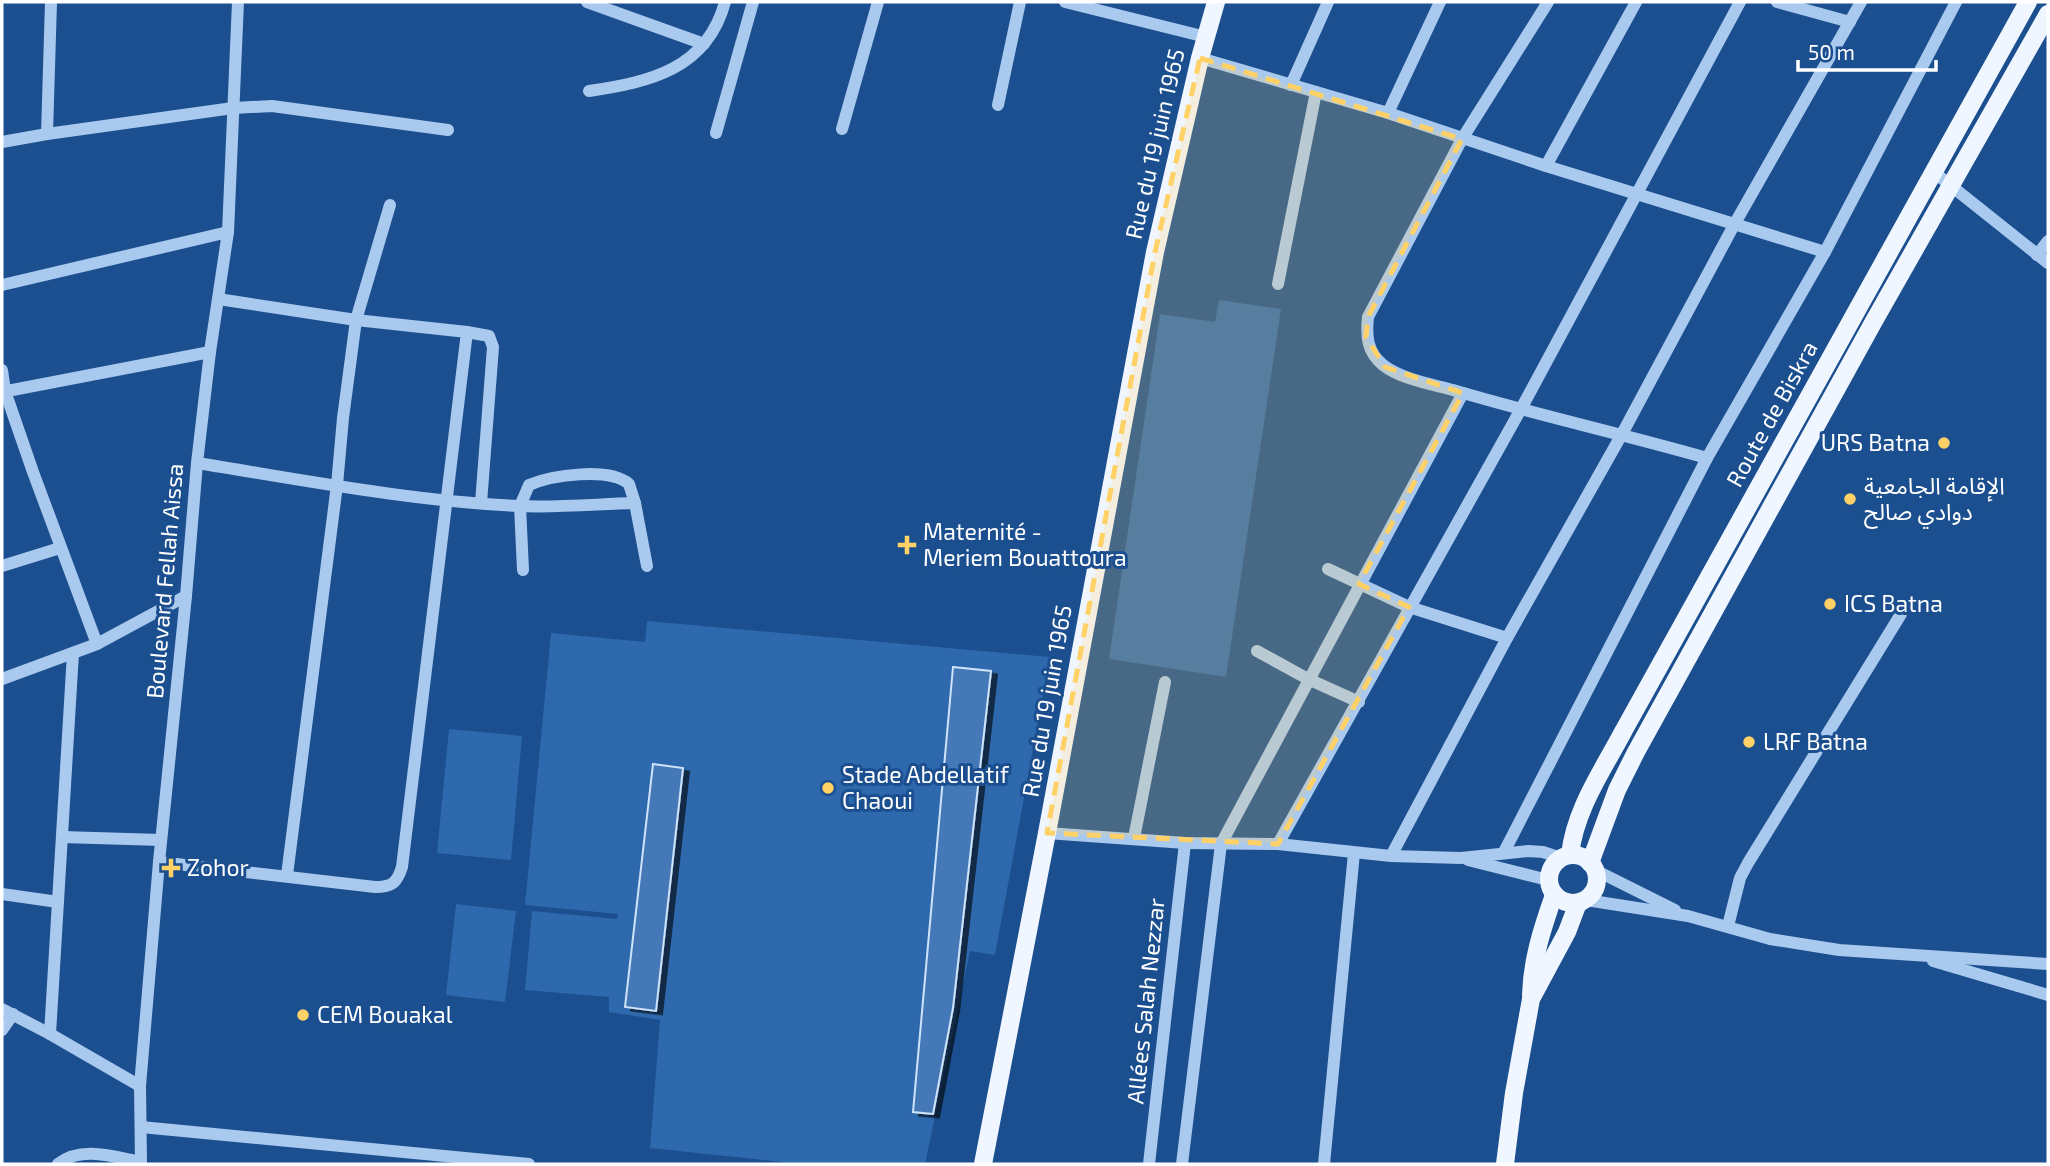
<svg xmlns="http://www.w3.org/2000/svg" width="2050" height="1166" viewBox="0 0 2050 1166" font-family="'Exo 2','Noto Sans Arabic',sans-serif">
  <defs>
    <filter id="shadow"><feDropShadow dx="6" dy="3.5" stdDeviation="0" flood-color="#0009"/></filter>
  </defs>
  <rect width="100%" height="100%" fill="#1b4f8f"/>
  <g fill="#2e69ad">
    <path d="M1219,300L1281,309L1226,677L1109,659L1160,314L1215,322Z"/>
    <path d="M647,621L1050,657L995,955L970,951L925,1164H801L650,1148L660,1020L609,1012V997L525,990L532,911L617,919L618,914L525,905L551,633L645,642Z"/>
    <path d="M449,729L522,736L511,860L437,853Z"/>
    <path d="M456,904L516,911L505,1002L446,995Z"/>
  </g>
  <g fill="#4478b7" stroke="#cfe3fa" stroke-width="2" filter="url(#shadow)">
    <path d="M953,667L991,671L953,1008L933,1114L913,1112Z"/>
    <path d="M653,764L683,768L656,1011L625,1007Z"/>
  </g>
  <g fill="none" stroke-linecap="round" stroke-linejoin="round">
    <g stroke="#a9c9ee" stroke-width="12">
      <path d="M587,2L704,44"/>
      <path d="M1065,2L1206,37"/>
      <path d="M1548,2L1462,139L1368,317C1366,336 1367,352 1383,365C1401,379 1431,384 1453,390C1537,415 1623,434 1707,458"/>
      <path d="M1777,2L1850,22"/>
      <path d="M1200,58L1388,113L1546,166L1825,252"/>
      <path d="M1291,85L1328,2"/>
      <path d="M589,91C650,82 707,69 725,2"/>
      <path d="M998,105L1020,2"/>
      <path d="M1388,113L1440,2"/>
      <path d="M842,129L878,2"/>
      <path d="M716,133L753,2"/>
      <path d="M47,134L51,2"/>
      <path d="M2,142L47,134L233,108L272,106L448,130"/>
      <path d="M1546,166L1636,2"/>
      <path d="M1935,173L2048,263"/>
      <path d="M2037,255L2048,241"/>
      <path d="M1278,284L1316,92"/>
      <path d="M2,285L228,232"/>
      <path d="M467,332L489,336L493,347L481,503"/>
      <path d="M2,370L5,391L33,472L97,644"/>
      <path d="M2,392L210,352"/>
      <path d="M197,463C303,480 411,501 518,506C557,508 597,504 635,503"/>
      <path d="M2,566L60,548"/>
      <path d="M1328,569L1409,607L1507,638"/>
      <path d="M523,570L520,506L529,485C552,475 609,467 629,484L635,503L647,566"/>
      <path d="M1257,651L1308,679L1359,702"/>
      <path d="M2,679L97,644L186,596"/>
      <path d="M1047,833L1185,843L1278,844L1391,856L1461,858L1528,851L1543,852L1561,858"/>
      <path d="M62,837L161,840"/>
      <path d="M1134,838L1165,682"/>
      <path d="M1278,844L1521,409L1740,2"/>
      <path d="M1504,852L1707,458L1825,252L1956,2"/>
      <path d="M1391,856L1507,638L1622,434L1734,225L1861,2"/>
      <path d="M1468,860L1548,880"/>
      <path d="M159,862L375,887C392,887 397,883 402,867L467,332L356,320L218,299"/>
      <path d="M1595,870L1675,910"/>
      <path d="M287,875L337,485L343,418L356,320L390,205"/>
      <path d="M2,894L58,902"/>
      <path d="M1586,900L1688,916L1770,939L1839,950L2048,964"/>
      <path d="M1728,926L1740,878L1748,863L1901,614"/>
      <path d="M1933,961L2048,995"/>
      <path d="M2,1009L50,1034L140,1086"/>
      <path d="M2,1030L13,1014"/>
      <path d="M50,1034L73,653"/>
      <path d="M141,1127L529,1164"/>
      <path d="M58,1164C81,1145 115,1157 141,1162"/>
      <path d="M141,1164L140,1086L159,862L186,596L197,463L210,352L228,232L238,2"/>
      <path d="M1149,1164L1185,843"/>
      <path d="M1182,1164L1221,844L1463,393"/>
      <path d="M1324,1164L1354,853"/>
    </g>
    <g stroke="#f0f6ff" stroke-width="18">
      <circle cx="1573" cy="879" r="24"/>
      <path d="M1570,855C1575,809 1603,770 1624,730L2028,2"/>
      <path d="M1590,863L1617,790L1636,752L1874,321L2048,14"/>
      <path d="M1531,995C1532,960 1542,929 1554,895"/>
      <path d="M983,1164L1047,833L1155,252L1200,58L1216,2"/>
      <path d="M1505,1164L1514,1093L1531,999L1567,932L1578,903"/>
    </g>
  </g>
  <path fill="#ffd166" fill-opacity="0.2" stroke="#ffd166" stroke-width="5" stroke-dasharray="14 9" stroke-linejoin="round" d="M1200,58L1462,139L1368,317L1366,337L1385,367L1463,393L1359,584L1409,607L1278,844L1047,833L1155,252Z"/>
  <g fill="#ffd166" stroke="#1b4f8f" stroke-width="2.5">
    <circle cx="1944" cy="443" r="7"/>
    <circle cx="1850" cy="499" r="7"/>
    <path d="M903.5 534.5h7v7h7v7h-7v7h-7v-7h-7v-7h7z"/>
    <circle cx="1830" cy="604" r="7"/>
    <circle cx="1749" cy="742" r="7"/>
    <circle cx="828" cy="788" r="7"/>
    <path d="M167.5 857.5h7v7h7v7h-7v7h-7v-7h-7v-7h7z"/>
    <circle cx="303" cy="1015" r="7"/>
  </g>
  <g text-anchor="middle" stroke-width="6" stroke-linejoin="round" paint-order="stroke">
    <g font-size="23" fill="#fff" stroke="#1b4f8f">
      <text transform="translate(1155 144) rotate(-77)" y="8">Rue du 19 juin 1965</text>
      <text transform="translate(1772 414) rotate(-61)" y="8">Route de Biskra</text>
      <text transform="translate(165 581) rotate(-85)" y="8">Boulevard Fellah Aissa</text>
      <text transform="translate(1047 701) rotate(-80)" y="8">Rue du 19 juin 1965</text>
      <text transform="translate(1146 1001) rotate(-84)" y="8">Allées Salah Nezzar</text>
    </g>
    <g font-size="23" fill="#fff" stroke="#1b4f8f" text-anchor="start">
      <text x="1930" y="451" text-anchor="end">URS Batna</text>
      <text x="1864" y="494">الإقامة الجامعية<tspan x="1864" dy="26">دوادي صالح</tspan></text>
      <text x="923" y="540">Maternité -<tspan x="923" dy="26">Meriem Bouattoura</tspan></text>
      <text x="1844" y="612">ICS Batna</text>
      <text x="1763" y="750">LRF Batna</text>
      <text x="842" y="783">Stade Abdellatif<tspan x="842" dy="26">Chaoui</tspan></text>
      <text x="187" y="876">Zohor</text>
      <text x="317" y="1023">CEM Bouakal</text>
    </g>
  </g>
  <rect width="2050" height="1166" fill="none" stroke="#ffffff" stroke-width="7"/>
  <path d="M1798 60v10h138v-10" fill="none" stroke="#ffffff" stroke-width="3.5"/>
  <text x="1808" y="60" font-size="21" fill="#ffffff" stroke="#1b4f8f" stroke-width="5" paint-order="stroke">50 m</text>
</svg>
